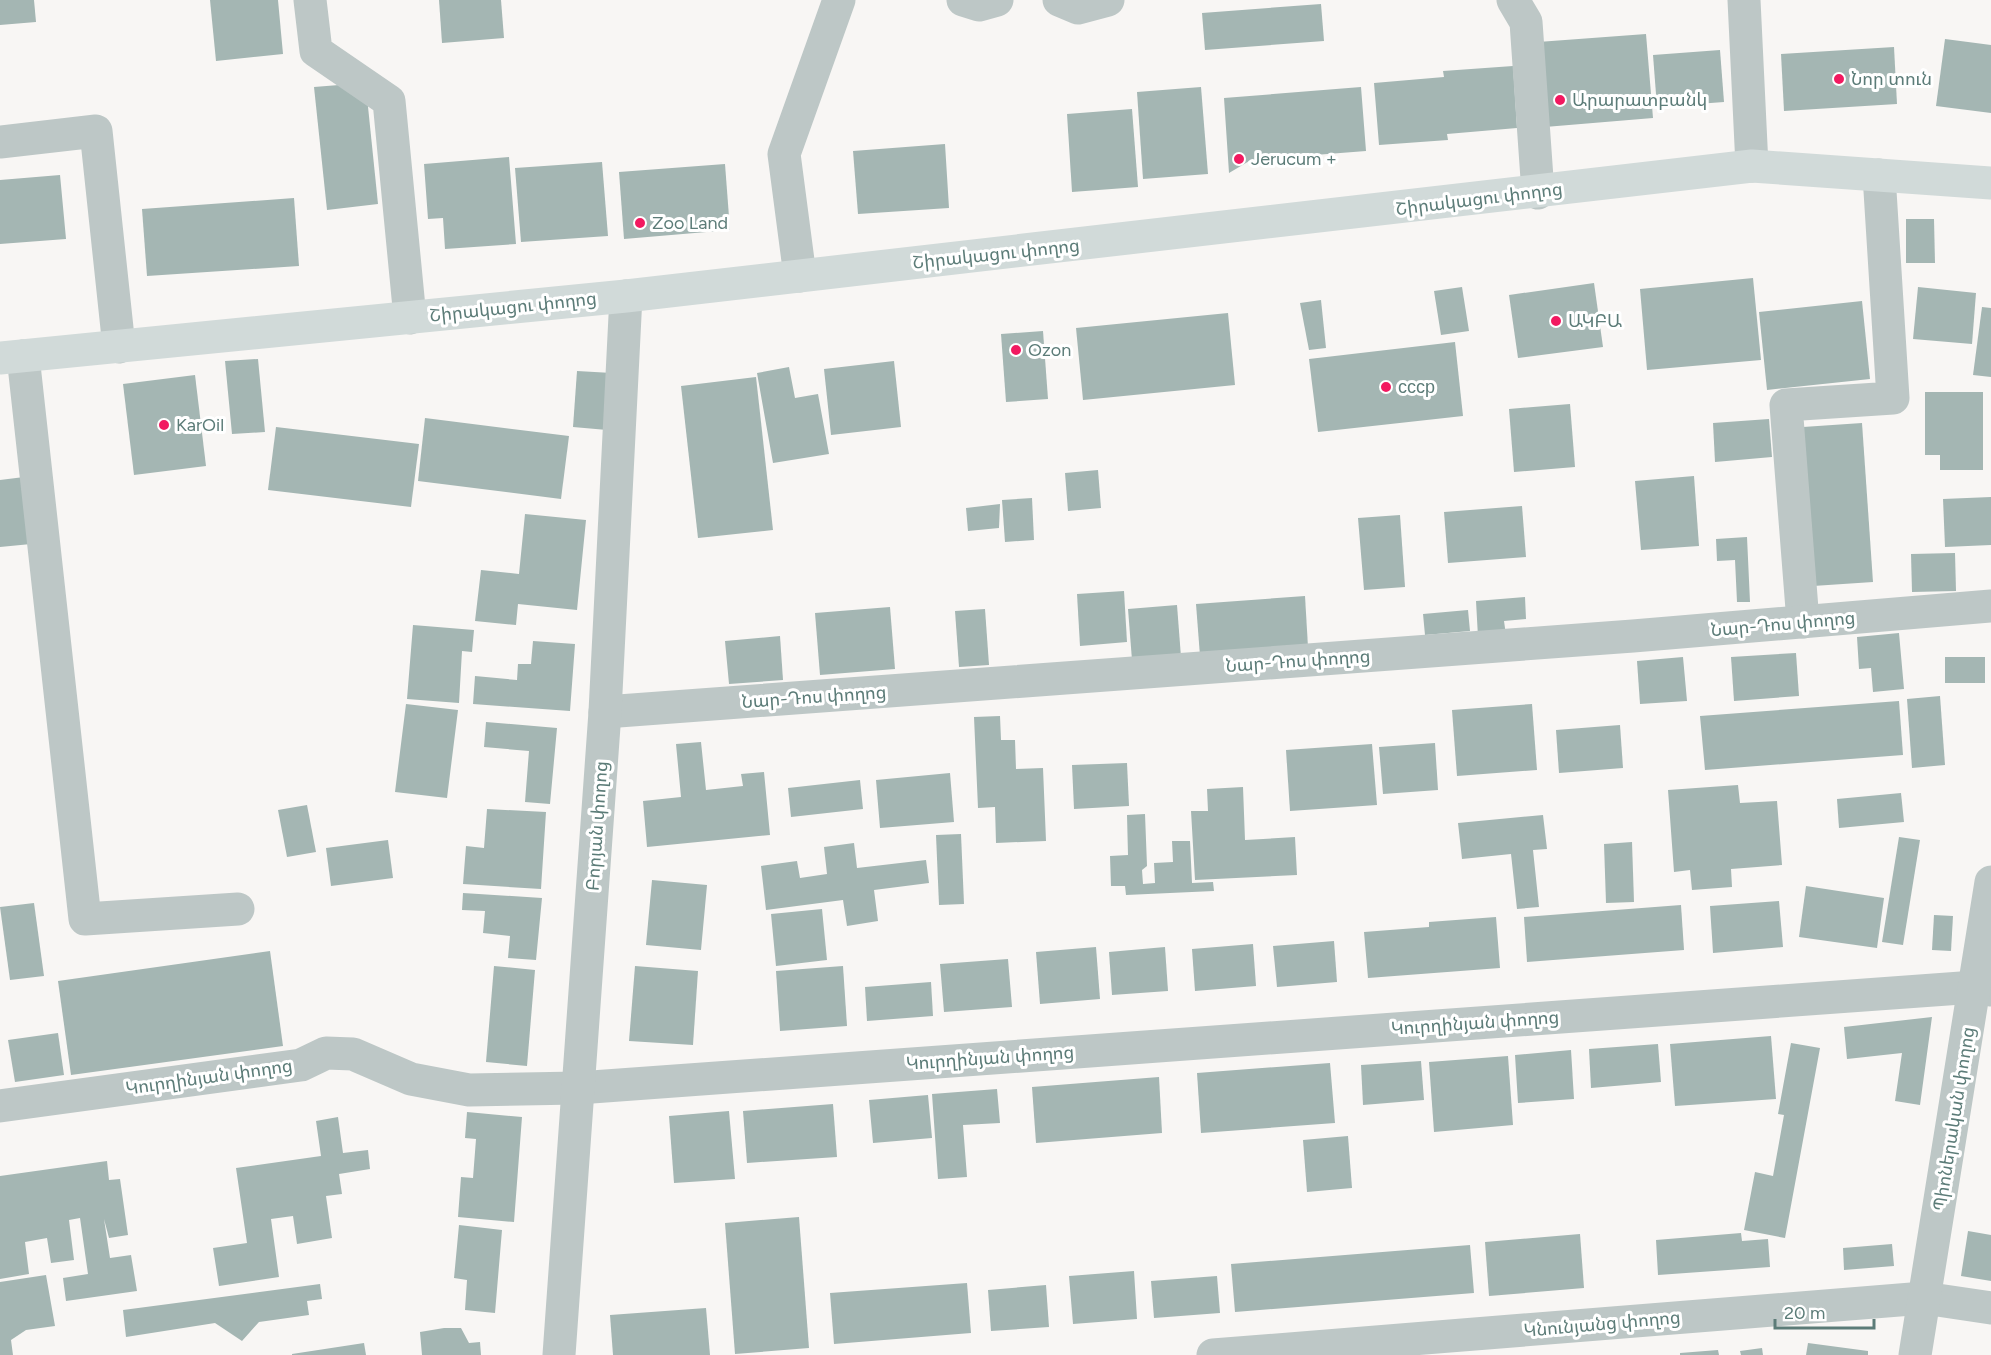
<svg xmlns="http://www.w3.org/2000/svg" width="1991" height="1355" viewBox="0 0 1991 1355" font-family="Figtree,'Noto Sans Armenian',sans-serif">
  <rect width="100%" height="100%" fill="#f8f6f4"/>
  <g fill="#a4b6b3">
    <path d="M0,0H34L36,22L0,25Z"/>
    <path d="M210,0H278L283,54L216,61Z"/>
    <path d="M439,0H501L504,38L442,43Z"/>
    <path d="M1321,4L1324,41L1205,50L1202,13Z"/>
    <path d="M1646,34L1653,118L1545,127L1538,42Z"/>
    <path d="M1945,39L1991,45V113L1936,106Z"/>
    <path d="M1894,47L1897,104L1784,111L1781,54Z"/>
    <path d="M1720,50L1724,102L1657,107L1653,55Z"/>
    <path d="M1513,66L1517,128L1447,134L1448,140L1379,145L1374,83L1444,77L1443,71Z"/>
    <path d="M339,85L367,97L378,204L327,210L314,87Z"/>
    <path d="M1201,87L1208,174L1143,179L1137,92Z"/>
    <path d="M1361,87L1366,151L1251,160L1229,173L1224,98Z"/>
    <path d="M1132,109L1138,187L1072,192L1067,114Z"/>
    <path d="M945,144L949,208L858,214L853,151Z"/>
    <path d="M509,157L516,244L445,249L443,218L428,219L424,164Z"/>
    <path d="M602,162L608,236L521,242L515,168Z"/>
    <path d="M725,164L730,230L624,239L619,172Z"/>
    <path d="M60,175L66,239L0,244V180Z"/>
    <path d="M294,198L299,266L147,276L142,209Z"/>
    <path d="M1906,219H1934L1935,263H1906Z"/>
    <path d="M1753,278L1761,360L1647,370L1640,289Z"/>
    <path d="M1594,283L1603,347L1518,358L1509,295Z"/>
    <path d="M1462,287L1469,331L1441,335L1434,291Z"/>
    <path d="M1918,287L1976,293L1972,344L1913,339Z"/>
    <path d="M1321,300L1326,348L1309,350L1300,303Z"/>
    <path d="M1862,301L1870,379L1767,390L1759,312Z"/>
    <path d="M1982,307L1991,308V377L1973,375Z"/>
    <path d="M1228,313L1235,385L1083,400L1076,328Z"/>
    <path d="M1043,331L1048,399L1006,402L1001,334Z"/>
    <path d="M1455,342L1463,416L1318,432L1309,359Z"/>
    <path d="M258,359L265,432L232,434L225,361Z"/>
    <path d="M894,361L901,427L831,435L824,369Z"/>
    <path d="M789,367L795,398L818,394L829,454L773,463L757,373Z"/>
    <path d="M577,371L612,373L607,430L573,427Z"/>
    <path d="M195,375L206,466L134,475L123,384Z"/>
    <path d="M756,377L773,530L698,538L681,386Z"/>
    <path d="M1925,392H1983V470H1940V455H1925Z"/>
    <path d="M1570,404L1575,467L1514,472L1509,409Z"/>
    <path d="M425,418L569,436L561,499L418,481Z"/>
    <path d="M1769,419L1772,457L1715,462L1713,423Z"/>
    <path d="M1862,423L1873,582L1813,586L1803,427Z"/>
    <path d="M276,427L419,444L411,507L268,490Z"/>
    <path d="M1098,470L1101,508L1068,511L1065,473Z"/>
    <path d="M1694,476L1699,546L1641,550L1635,481Z"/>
    <path d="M24,477L31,544L0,547V480Z"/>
    <path d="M1991,497V545L1945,547L1943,499Z"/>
    <path d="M1032,498L1034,540L1005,542L1002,500Z"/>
    <path d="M1000,504L999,528L968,531L966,508Z"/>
    <path d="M1522,506L1526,557L1448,563L1444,512Z"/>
    <path d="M525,514L586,520L577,610L518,604L516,625L475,621L481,570L519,574Z"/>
    <path d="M1400,515L1405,587L1364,590L1358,518Z"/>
    <path d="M1747,537L1750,602H1737L1735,560L1717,561L1716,539Z"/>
    <path d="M1955,553L1956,591L1912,592L1911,554Z"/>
    <path d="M1124,591L1127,642L1080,646L1077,594Z"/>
    <path d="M1305,596L1308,647L1200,656L1196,604Z"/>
    <path d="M1525,597L1526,619L1504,621L1506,635L1478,637L1476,601Z"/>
    <path d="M1177,605L1181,657L1132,660L1128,609Z"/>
    <path d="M890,607L895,669L820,675L815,613Z"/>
    <path d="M985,609L989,665L959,667L955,611Z"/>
    <path d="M1468,610L1470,631L1425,635L1423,614Z"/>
    <path d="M413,625L474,630L472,652L462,651L459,703L407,699Z"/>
    <path d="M1899,633L1904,689L1873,692L1871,668L1859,669L1857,637Z"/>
    <path d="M780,636L783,680L729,684L725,641Z"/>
    <path d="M533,641L575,644L570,711L473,704L475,676L517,680L518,664H531Z"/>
    <path d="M1796,653L1799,696L1734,701L1731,657Z"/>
    <path d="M1683,657L1687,701L1640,704L1637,661Z"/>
    <rect x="1945" y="657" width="40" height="26"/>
    <path d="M1940,696L1945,765L1912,768L1907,699Z"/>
    <path d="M1899,701L1903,755L1705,770L1700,716Z"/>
    <path d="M406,704L458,710L447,798L395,792Z"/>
    <path d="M1532,704L1537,770L1457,776L1452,710Z"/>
    <path d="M1000,716L1001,740H1015L1016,769L1043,768L1046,841L996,843L995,807L978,808L974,717Z"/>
    <path d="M486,722L557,728L550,804L525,802L529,751L484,747Z"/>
    <path d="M1620,725L1623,768L1559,773L1556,730Z"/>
    <path d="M701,742L706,790L743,786L741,774L764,772L770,835L647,847L643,801L681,797L676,744Z"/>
    <path d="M1435,743L1438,790L1383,794L1379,747Z"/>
    <path d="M1372,744L1377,805L1290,811L1286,750Z"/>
    <path d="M1127,763L1129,806L1074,809L1072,765Z"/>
    <path d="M950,773L954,822L880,828L876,780Z"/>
    <path d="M860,780L863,809L791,817L788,788Z"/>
    <path d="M1738,785L1740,803L1777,801L1782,865L1731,869L1732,887L1692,890L1690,870L1674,872L1668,790Z"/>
    <path d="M1243,787L1245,840L1295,837L1297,875L1195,880L1191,811H1208L1207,789Z"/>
    <path d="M1901,793L1904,822L1839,828L1837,799Z"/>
    <path d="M307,805L316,852L287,857L278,810Z"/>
    <path d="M487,809L546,812L541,889L463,884L466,846L484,848Z"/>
    <path d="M1145,814L1147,866L1142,870L1143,884L1155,883L1154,863L1173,862L1172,841H1190L1192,883L1213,882L1214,891L1126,895L1125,886H1111L1110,856L1128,855L1127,815Z"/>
    <path d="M1543,815L1547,849L1533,850L1539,907L1517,909L1511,854L1462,859L1458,823Z"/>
    <path d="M961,834L964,904L939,905L936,835Z"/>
    <path d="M1899,837L1920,840L1903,945L1882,942Z"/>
    <path d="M388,840L393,878L331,886L326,848Z"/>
    <path d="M1632,842L1634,902L1606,903L1604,844Z"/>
    <path d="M854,843L857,868L926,860L929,883L874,890L878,921L847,926L843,900L766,910L761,866L797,861L800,878L827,874L824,847Z"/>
    <path d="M652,880L707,885L701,950L646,945Z"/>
    <path d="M1806,886L1884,898L1877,948L1799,937Z"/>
    <path d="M463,893L542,898L536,960L508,958L510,936L483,933L485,911L462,910Z"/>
    <path d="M1779,901L1783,947L1713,953L1710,906Z"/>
    <path d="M34,903L44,976L10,980L0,907Z"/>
    <path d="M1681,905L1684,950L1527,962L1524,917Z"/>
    <path d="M822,909L827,960L776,966L771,914Z"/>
    <path d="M1934,915L1953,916L1951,951L1932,950Z"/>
    <path d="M1496,917L1500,968L1368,978L1364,932L1429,927V922Z"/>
    <path d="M1334,941L1337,982L1277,987L1273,946Z"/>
    <path d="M1253,944L1256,986L1195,991L1192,949Z"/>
    <path d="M1096,947L1100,999L1040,1004L1036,952Z"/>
    <path d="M1165,947L1168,991L1112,995L1109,952Z"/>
    <path d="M270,951L283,1046L71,1075L58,981Z"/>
    <path d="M1008,959L1012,1007L944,1012L940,964Z"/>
    <path d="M494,966L535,970L527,1066L486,1062Z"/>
    <path d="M635,966L698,971L693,1045L629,1041Z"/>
    <path d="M843,966L847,1026L780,1031L776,971Z"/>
    <path d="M931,982L933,1016L867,1021L865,987Z"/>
    <path d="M1932,1017L1920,1105L1895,1101L1902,1053L1847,1059L1844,1027Z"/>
    <path d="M58,1033L64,1075L15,1082L8,1040Z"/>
    <path d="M1771,1036L1776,1099L1675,1106L1670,1044Z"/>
    <path d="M1791,1043L1820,1048L1785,1238L1744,1230L1755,1172L1773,1176L1784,1115L1778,1114Z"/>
    <path d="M1658,1044L1661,1082L1591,1088L1589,1049Z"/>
    <path d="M1571,1050L1574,1099L1518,1103L1515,1055Z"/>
    <path d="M1508,1056L1513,1125L1434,1132L1429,1062Z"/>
    <path d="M1421,1061L1424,1100L1363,1105L1361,1065Z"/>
    <path d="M1330,1063L1335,1123L1201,1133L1197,1073Z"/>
    <path d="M1159,1077L1162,1133L1036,1143L1032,1087Z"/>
    <path d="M997,1089L1000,1123L963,1125L967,1177L938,1179L932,1094Z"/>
    <path d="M928,1095L932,1138L873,1143L869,1100Z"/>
    <path d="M833,1104L837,1157L747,1163L743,1111Z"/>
    <path d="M729,1111L735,1179L674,1183L669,1116Z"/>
    <path d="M467,1112L522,1117L514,1222L458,1217L461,1177L473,1178L476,1139L465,1138Z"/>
    <path d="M338,1117L343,1153L368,1150L370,1169L339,1174L342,1194L326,1196L332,1238L297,1244L293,1216L271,1219L279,1277L219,1286L213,1248L247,1243L236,1168L321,1156L316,1121Z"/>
    <path d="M1348,1136L1352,1188L1307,1192L1303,1140Z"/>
    <path d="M107,1161L109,1180L120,1179L128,1235L109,1238L104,1219L110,1258L131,1255L137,1291L66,1301L63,1278L88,1274L80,1218L69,1220L74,1260L51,1263L47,1238L25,1242L29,1274L0,1279V1176Z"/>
    <path d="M799,1217L809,1348L735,1354L725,1223Z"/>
    <path d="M459,1225L502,1230L495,1313L465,1310L467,1280L454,1278Z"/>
    <path d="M1968,1231L1991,1235V1281L1961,1276Z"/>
    <path d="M1741,1233L1742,1241L1768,1239L1770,1267L1658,1275L1656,1240Z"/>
    <path d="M1580,1234L1584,1288L1489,1296L1485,1242Z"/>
    <path d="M1892,1244L1894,1266L1844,1270L1843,1248Z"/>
    <path d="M1470,1245L1474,1293L1235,1312L1231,1264Z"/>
    <path d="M1134,1271L1137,1319L1073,1324L1069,1276Z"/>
    <path d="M46,1275L55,1326L26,1330L11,1340L13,1355H0V1282Z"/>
    <path d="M1217,1276L1220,1313L1154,1318L1151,1281Z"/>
    <path d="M967,1283L971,1333L834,1344L830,1293Z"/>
    <path d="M320,1284L322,1299L307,1301L309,1315L259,1322L242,1341L215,1323L126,1337L123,1310Z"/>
    <path d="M1046,1285L1049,1327L991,1331L988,1290Z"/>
    <path d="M706,1308L710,1355H613L610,1315Z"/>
    <path d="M444,1328H461L469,1343L480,1342L481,1355H422L420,1332Z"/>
    <path d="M364,1343L366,1355H292V1354Z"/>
    <path d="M1808,1343L1868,1351V1355H1806Z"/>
    <path d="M1762,1348L1763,1355H1741L1740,1351Z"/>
    <path d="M1718,1350L1719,1355H1680V1353Z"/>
  </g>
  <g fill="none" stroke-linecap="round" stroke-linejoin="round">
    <g stroke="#bdc7c6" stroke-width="33">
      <path d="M310,0L316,51L389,101L410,318"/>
      <path d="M963,0L979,5L997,0"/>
      <path d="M1059,0L1078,8L1108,0"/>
      <path d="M1513,0L1526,22L1538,193"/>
      <path d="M1744,0L1752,166"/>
      <path d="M0,142L96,131L119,347"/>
      <path d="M800,276L784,154L839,0"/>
      <path d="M23,356L85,919L238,909"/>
      <path d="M1803,622L1786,405L1893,398L1879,175"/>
      <path d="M605,712L1633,636L1991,606"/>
      <path d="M0,1106L301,1065L326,1053L353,1054L411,1079L469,1090L578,1088L1975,987L1991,990"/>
      <path d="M559,1355L605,712L626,296"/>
      <path d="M1213,1355L1924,1298L1991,1308"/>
      <path d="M1915,1355L1991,882"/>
    </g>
    <path stroke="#d1dad9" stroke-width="33" d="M0,358L626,296L1752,166L1991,183"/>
  </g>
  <g fill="#f21960" stroke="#fff" stroke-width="2">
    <circle cx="1839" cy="79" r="6"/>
    <circle cx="1560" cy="100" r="6"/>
    <circle cx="1239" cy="159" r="6"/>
    <circle cx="640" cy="223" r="6"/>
    <circle cx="1556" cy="321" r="6"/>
    <circle cx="1016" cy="350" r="6"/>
    <circle cx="1386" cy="387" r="6"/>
    <circle cx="164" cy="425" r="6"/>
  </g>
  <g text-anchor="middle" stroke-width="6" stroke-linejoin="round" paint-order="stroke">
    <g font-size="18" fill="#5c7c78" stroke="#fff" text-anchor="start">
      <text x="1851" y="85">Նոր տուն</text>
      <text x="1572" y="106">Արարատբանկ</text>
      <text x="1251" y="165">Jerucum +</text>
      <text x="652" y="229">Zoo Land</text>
      <text x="1568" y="327">ԱԿԲԱ</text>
      <text x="1028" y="356">Ozon</text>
      <text x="1398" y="393">ссср</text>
      <text x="176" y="431">KarOil</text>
    </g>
    <g font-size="18" fill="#5c7c78" stroke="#fff">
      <text transform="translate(1479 199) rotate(-7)" y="6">Շիրակացու փողոց</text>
      <text transform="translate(996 254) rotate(-6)" y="6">Շիրակացու փողոց</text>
      <text transform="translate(513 307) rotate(-6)" y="6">Շիրակացու փողոց</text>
      <text transform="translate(1783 624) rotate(-5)" y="6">Նար-Դոս փողոց</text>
      <text transform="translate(1298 661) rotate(-4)" y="6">Նար-Դոս փողոց</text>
      <text transform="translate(814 697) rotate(-4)" y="6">Նար-Դոս փողոց</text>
      <text transform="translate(597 826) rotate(-86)" y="6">Բորյան փողոց</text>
      <text transform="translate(1475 1023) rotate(-4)" y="6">Կուրղինյան փողոց</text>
      <text transform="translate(990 1058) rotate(-4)" y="6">Կուրղինյան փողոց</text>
      <text transform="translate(209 1077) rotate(-8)" y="6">Կուրղինյան փողոց</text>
      <text transform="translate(1954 1119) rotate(-81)" y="6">Պիոներական փողոց</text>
      <text transform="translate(1602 1324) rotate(-5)" y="6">Կնունյանց փողոց</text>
    </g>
  </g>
  <path d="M1775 1319v9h99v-9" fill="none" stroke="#5c7c78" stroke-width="3"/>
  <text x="1784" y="1319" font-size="18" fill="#5c7c78" stroke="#ffffff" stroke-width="4.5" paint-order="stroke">20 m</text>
</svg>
